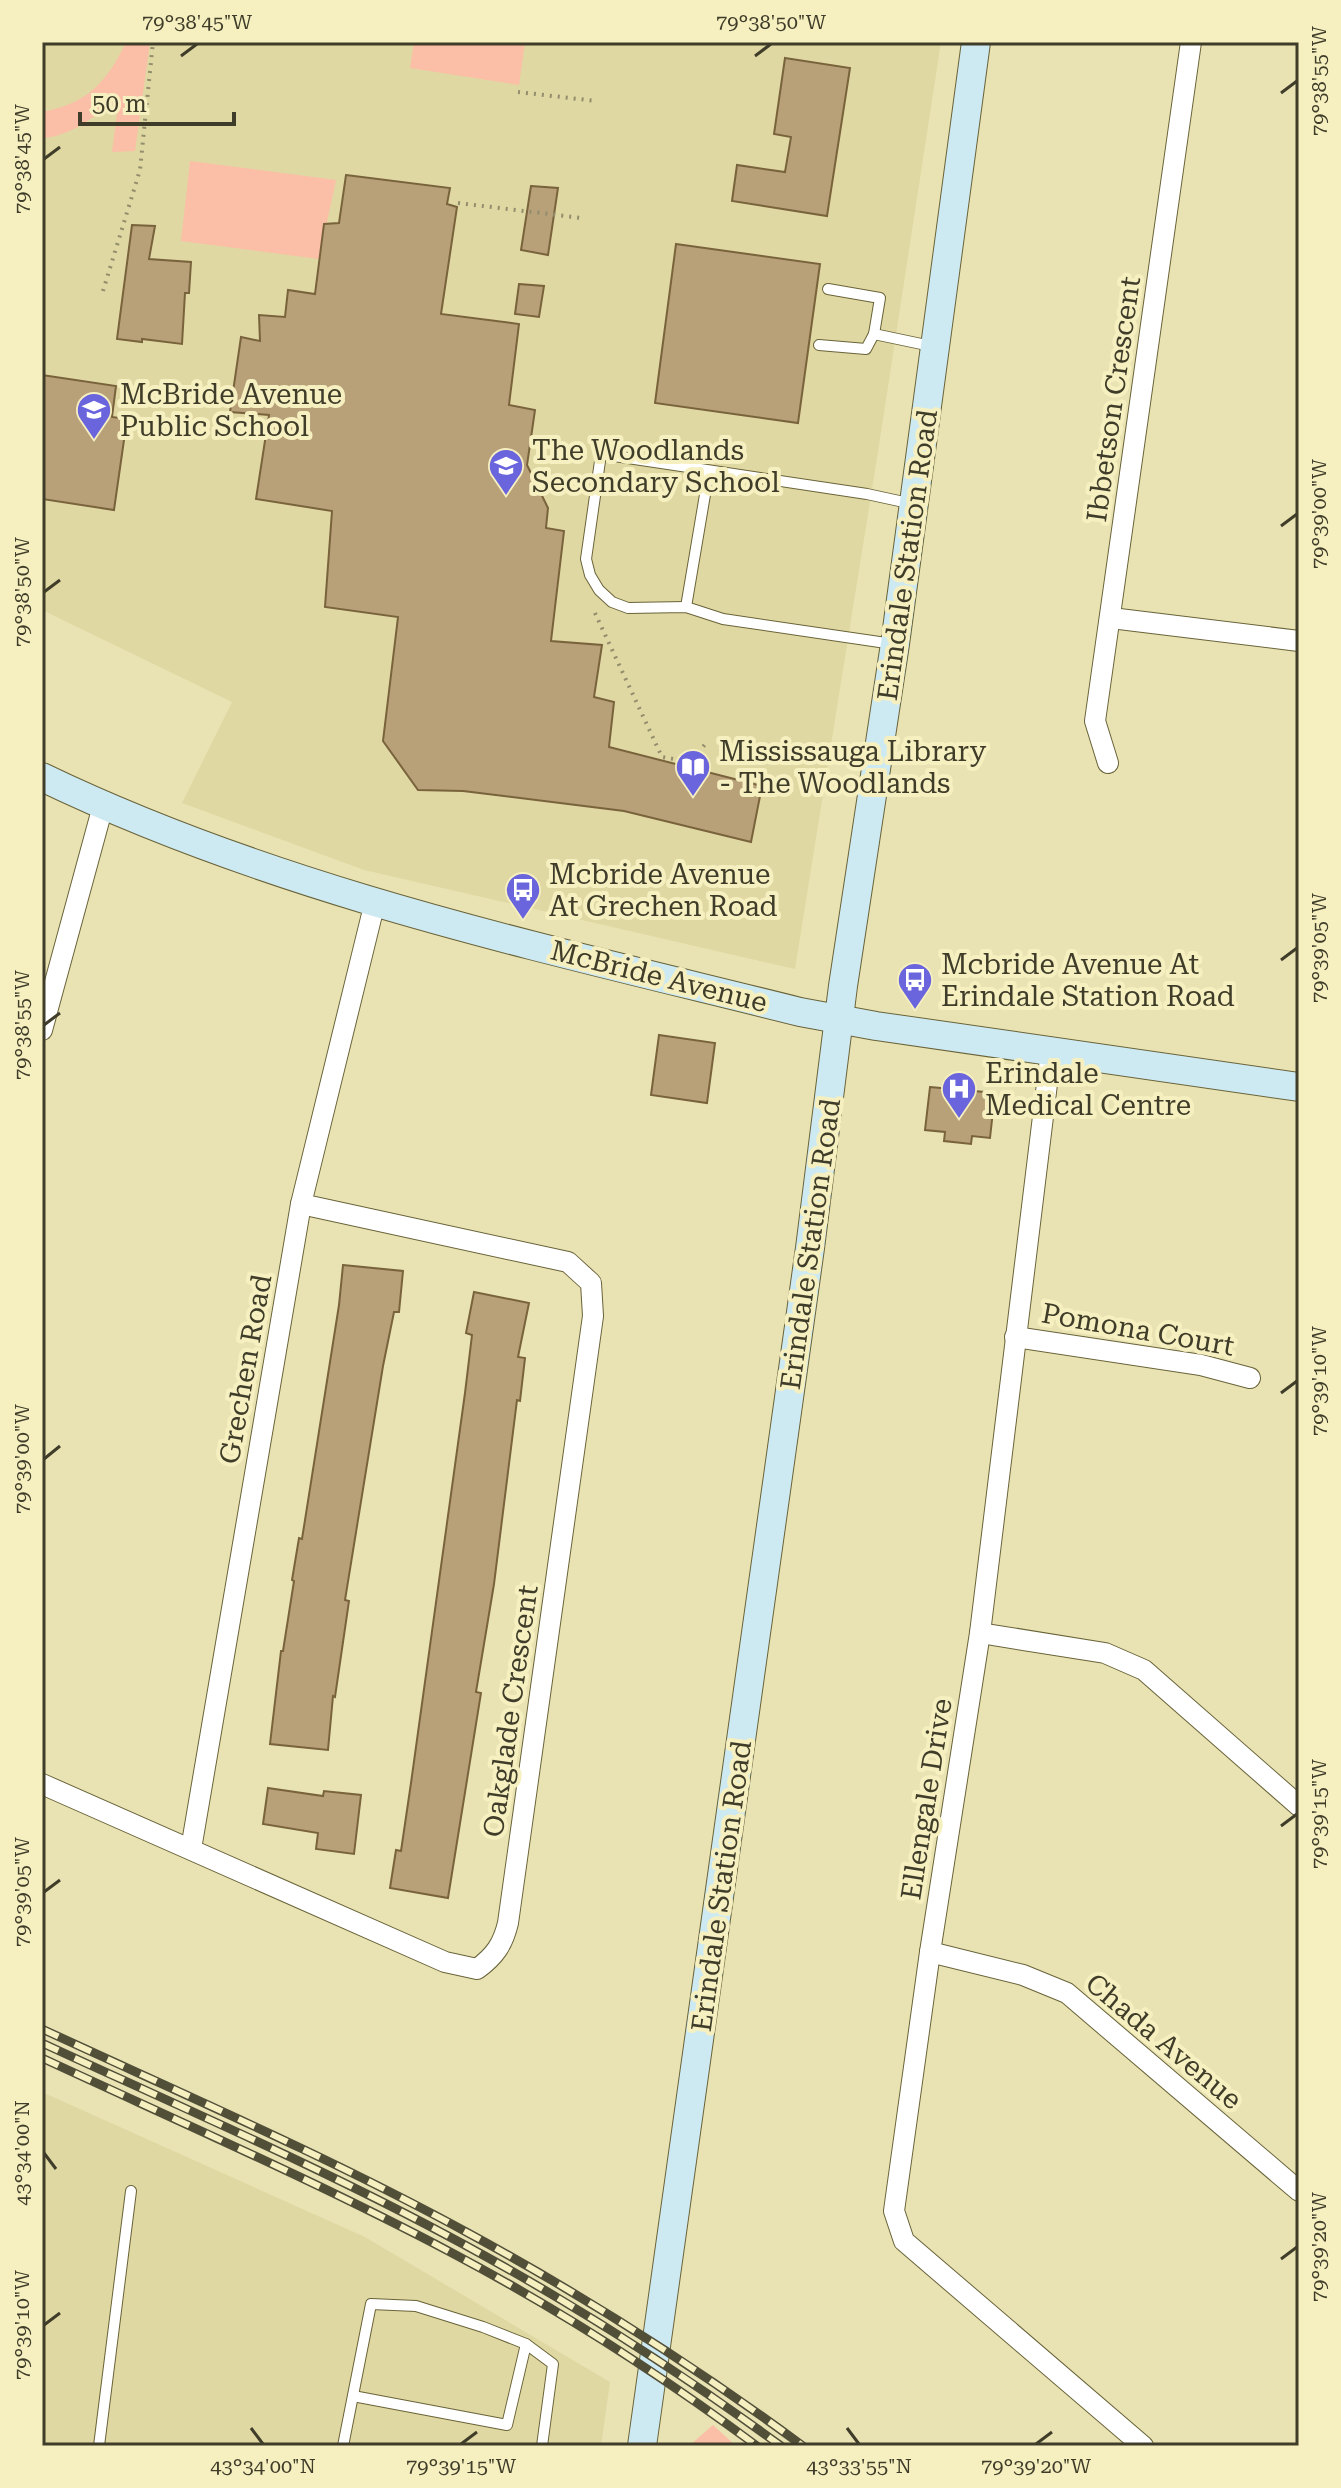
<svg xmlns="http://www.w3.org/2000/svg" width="1341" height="2488" viewBox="0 0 1341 2488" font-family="'Roboto Serif',serif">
  <rect width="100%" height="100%" fill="#e9e3b4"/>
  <g fill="#e0d8a2">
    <path d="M42,42H941L878,452L795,969L364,870L182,803L232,702L42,610Z"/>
    <path d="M42,2092L365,2237L610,2382L601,2446H42Z"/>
  </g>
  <g fill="#fbbea7">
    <path d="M126,42H150L135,151L112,152L119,97C98,114 71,137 42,138V112C87,104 107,82 126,42Z"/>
    <path d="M414,42H525L519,85L410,68Z"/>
    <path d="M190,161L336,180L319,259L181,241Z"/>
    <path d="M713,2425L736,2446H689Z"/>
  </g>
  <g fill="#b8a078" stroke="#79633d" stroke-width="2">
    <path d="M785,58L850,68L827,216L732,201L737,165L785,172L791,137L774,134Z"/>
    <path d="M346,175L450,188L447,204L457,207L441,314L519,324L509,405L535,410L527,465L548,508L546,528L564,531L551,641L602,645L594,697L614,702L609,747L762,786L751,842L624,811L463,791L418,790L383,741L398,617L325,607L332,511L256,499L269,415L230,412L241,337L260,341L259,315L285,317L288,290L315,294L324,224L339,223Z"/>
    <path d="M531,186L558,188L548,255L521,250Z"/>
    <path d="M132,225L155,226L149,259L191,262L189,293H185L182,344L142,339V342L117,339Z"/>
    <path d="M676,244L820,264L798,423L655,403Z"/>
    <path d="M519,284L544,286L539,317L515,314Z"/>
    <path d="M42,375L116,386L112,417L127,419L114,510L42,499Z"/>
    <path d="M659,1035L715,1043L707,1103L651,1095Z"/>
    <path d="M930,1087L995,1093L990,1138L972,1136L971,1144L944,1141L945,1132L925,1130Z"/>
    <path d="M343,1265L403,1271L399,1312H394L383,1366L345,1600L349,1601L335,1697L333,1696L328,1750L270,1744L281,1651H283L294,1581L292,1580L299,1538L302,1539L339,1305Z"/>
    <path d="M474,1292L529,1303L518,1357L525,1358L520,1401L517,1400L494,1584L476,1692L481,1693L448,1898L390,1888L396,1850L401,1851L411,1783L465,1393L472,1335L466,1333Z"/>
    <path d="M268,1788L323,1796L324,1791L361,1795L354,1854L316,1849L318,1833L263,1824Z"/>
  </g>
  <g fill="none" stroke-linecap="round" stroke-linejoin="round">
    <defs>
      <g id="lane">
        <path d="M874,334L931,346"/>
        <path d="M819,345L866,349L874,334L880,298L828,289"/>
        <path d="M686,607L709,471"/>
        <path d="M893,644L723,619L686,607L628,608L612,602L599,590L590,575L586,559L601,454L867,494L913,504"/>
        <path d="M353,2396L507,2425L526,2344"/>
        <path d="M99,2446L131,2191"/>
        <path d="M343,2446L371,2304L416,2306L483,2327L526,2344L553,2364L542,2446"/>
      </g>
      <g id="street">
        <path d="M1111,618L1299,641"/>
        <path d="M1108,763L1095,721L1191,42"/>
        <path d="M42,1030L103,806"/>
        <path d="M1051,1051L980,1633L930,1952L894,2211L904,2241L1143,2446"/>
        <path d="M1015,1337L1201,1365L1250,1378"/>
        <path d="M980,1633L1105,1653L1144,1670L1299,1806"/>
        <path d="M42,1784L445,1962L477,1969C495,1956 503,1944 508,1923L593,1316L591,1283L568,1262L301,1204"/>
        <path d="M191,1849L301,1204L375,902"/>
        <path d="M930,1952L1023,1975L1067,1993L1299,2191"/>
      </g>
      <g id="secondary">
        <path d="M42,777C281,892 544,948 800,1012L876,1026L1299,1087"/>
        <path d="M642,2446L810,1248L843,986L895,644L976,42"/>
      </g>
    </defs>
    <use href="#lane" stroke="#696339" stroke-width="12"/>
    <use href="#street" stroke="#696339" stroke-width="22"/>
    <use href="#secondary" stroke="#696339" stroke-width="30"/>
    <g stroke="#928d6d" stroke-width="4" stroke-dasharray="2 6" stroke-linecap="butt">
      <path d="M518,92L596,101"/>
      <path d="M458,203L582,218"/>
      <path d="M103,291L140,170L153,42"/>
      <path d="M595,613L662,757L691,762L706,743"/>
    </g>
    <use href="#lane" stroke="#fff" stroke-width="10"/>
    <use href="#street" stroke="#fff" stroke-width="20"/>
    <use href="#secondary" stroke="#cde9f2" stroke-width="28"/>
    <defs>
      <g id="rail">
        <path d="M42,2029C185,2095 331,2158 470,2234C586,2297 697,2368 803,2446"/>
        <path d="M42,2043C183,2108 327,2170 463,2244C574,2304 680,2372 781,2446"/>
        <path d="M42,2058C180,2122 320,2183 454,2254C560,2310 661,2375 757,2446"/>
      </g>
    </defs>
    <use href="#rail" stroke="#524f39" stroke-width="9"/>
    <use href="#rail" stroke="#f6f0c1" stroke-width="6" stroke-dasharray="18" stroke-linecap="butt"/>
  </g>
  <path fill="none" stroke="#3f3c29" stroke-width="3" d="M181,56L197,44M755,56L771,44M1281,93L1297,81M44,159L60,147M1281,526L1297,514M44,592L60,580M1281,960L1297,948M44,1025L60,1013M1281,1393L1297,1381M44,1459L60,1446M1281,1826L1297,1814M44,1892L60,1880M44,2153L56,2169M1281,2259L1297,2247M44,2325L60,2313M251,2428L263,2444M847,2428L859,2444M461,2444L477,2432M1036,2444L1052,2432"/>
  <defs>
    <symbol id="school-pin" viewBox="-11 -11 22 30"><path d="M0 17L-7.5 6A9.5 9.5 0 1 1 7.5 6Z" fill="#6a64dd" stroke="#f6f0c1"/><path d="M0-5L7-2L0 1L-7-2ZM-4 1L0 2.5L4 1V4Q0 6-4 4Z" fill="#fff"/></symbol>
    <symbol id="library-pin" viewBox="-11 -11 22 30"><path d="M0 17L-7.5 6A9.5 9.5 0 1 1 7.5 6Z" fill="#6a64dd" stroke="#f6f0c1"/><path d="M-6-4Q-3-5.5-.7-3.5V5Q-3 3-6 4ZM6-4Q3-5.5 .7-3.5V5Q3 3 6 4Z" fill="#fff"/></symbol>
    <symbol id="bus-pin" viewBox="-11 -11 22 30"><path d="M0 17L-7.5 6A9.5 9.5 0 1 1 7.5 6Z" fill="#6a64dd" stroke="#f6f0c1"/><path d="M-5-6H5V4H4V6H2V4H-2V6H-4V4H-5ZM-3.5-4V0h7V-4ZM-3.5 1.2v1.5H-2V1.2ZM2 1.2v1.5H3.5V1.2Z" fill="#fff"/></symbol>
    <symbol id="hospital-pin" viewBox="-11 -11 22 30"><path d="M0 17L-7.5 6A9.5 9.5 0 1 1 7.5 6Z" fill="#6a64dd" stroke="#f6f0c1"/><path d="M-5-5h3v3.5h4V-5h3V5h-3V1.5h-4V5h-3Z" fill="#fff"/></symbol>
  </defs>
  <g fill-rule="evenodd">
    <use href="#school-pin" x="74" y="390" width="40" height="54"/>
    <use href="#school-pin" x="486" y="446" width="40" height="54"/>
    <use href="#library-pin" x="673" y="747" width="40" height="54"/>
    <use href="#bus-pin" x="503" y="870" width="40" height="54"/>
    <use href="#bus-pin" x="895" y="960" width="40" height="54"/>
    <use href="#hospital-pin" x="939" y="1069" width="40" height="54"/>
  </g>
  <g text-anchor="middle" stroke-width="8" stroke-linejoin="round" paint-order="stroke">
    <g font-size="28" fill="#3f3c29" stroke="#f6f0c1" text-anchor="start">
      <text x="120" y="404">McBride Avenue<tspan x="120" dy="32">Public School</tspan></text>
      <text x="532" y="460">The Woodlands<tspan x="532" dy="32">Secondary School</tspan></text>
      <text x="719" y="761">Mississauga Library<tspan x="719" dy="32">- The Woodlands</tspan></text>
      <text x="549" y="884">Mcbride Avenue<tspan x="549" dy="32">At Grechen Road</tspan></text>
      <text x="941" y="974">Mcbride Avenue At<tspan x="941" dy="32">Erindale Station Road</tspan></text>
      <text x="985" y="1083">Erindale<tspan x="985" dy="32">Medical Centre</tspan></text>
    </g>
    <g font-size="28" fill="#3f3c29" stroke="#f6f0c1">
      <text transform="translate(1113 399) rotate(-82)" y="10">Ibbetson Crescent</text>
      <text transform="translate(907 555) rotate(-82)" y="10">Erindale Station Road</text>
      <text transform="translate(659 976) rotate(14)" y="10">McBride Avenue</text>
      <text transform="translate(810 1244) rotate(-82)" y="10">Erindale Station Road</text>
      <text transform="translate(1138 1329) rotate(10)" y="10">Pomona Court</text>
      <text transform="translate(245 1369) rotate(-80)" y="10">Grechen Road</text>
      <text transform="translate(510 1711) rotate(-82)" y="10">Oakglade Crescent</text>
      <text transform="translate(926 1799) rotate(-81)" y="10">Ellengale Drive</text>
      <text transform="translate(721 1886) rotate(-82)" y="10">Erindale Station Road</text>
      <text transform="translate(1164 2041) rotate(40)" y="10">Chada Avenue</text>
    </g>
  </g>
  <rect width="1341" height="2488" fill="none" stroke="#f6f0c1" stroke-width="88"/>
  <path d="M80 112v12h154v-12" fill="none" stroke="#3f3c29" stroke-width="4"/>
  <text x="92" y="112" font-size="24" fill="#3f3c29" stroke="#f6f0c1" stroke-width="6" paint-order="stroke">50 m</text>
  <rect x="44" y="44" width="1253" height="2400" fill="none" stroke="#3f3c29" stroke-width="3"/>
  <g font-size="20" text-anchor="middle" fill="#3f3c29">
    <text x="197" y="29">79°38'45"W</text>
    <text x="771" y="29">79°38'50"W</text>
    <text transform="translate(1319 81) rotate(-90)" y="7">79°38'55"W</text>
    <text transform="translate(22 159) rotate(-90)" y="7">79°38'45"W</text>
    <text transform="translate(1319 514) rotate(-90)" y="7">79°39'00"W</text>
    <text transform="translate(22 592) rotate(-90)" y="7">79°38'50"W</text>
    <text transform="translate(1319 948) rotate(-90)" y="7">79°39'05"W</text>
    <text transform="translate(22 1025) rotate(-90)" y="7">79°38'55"W</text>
    <text transform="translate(1319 1381) rotate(-90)" y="7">79°39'10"W</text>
    <text transform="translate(22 1459) rotate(-90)" y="7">79°39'00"W</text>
    <text transform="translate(1319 1814) rotate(-90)" y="7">79°39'15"W</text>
    <text transform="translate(22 1892) rotate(-90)" y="7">79°39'05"W</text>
    <text transform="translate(22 2153) rotate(-90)" y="7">43°34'00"N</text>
    <text transform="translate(1319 2247) rotate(-90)" y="7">79°39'20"W</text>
    <text transform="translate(22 2325) rotate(-90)" y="7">79°39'10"W</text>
    <text x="263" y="2473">43°34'00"N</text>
    <text x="461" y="2473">79°39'15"W</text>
    <text x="859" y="2473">43°33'55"N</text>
    <text x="1036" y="2473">79°39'20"W</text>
  </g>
</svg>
